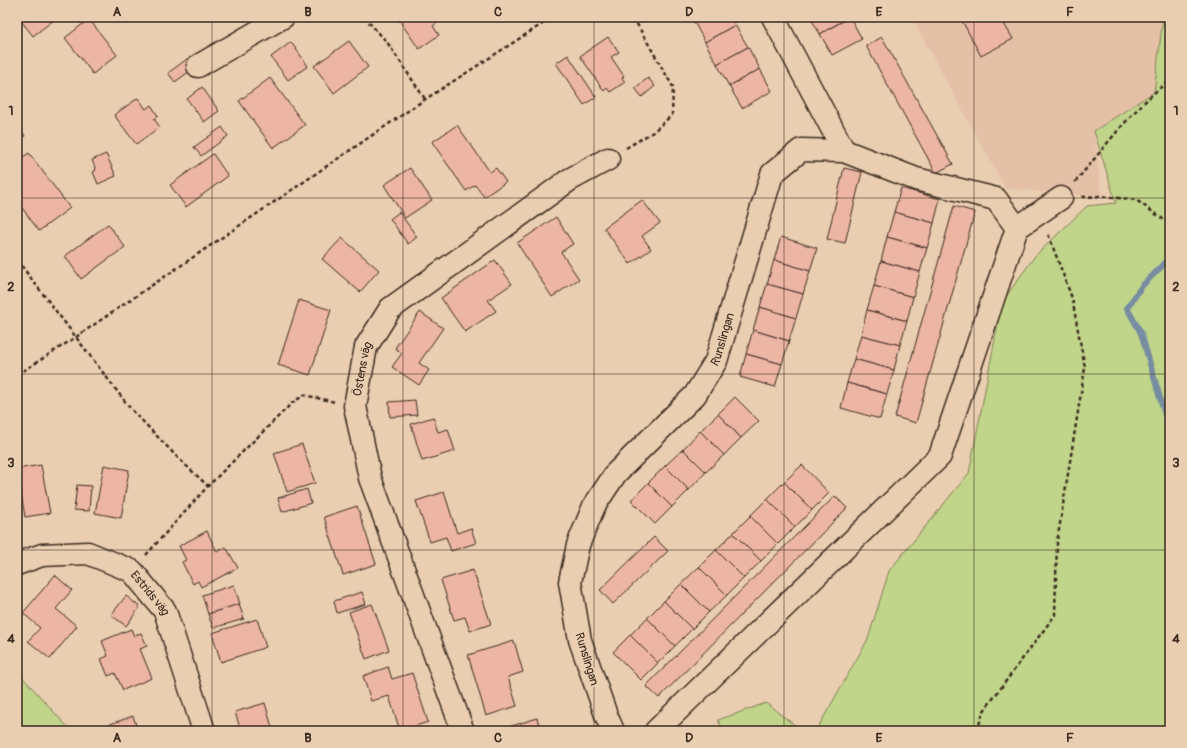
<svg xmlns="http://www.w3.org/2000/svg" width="1187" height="748" viewBox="0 0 1187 748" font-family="Pangolin,sans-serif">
  <rect width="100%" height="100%" fill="#eaceb1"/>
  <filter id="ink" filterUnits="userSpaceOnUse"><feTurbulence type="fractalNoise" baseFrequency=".025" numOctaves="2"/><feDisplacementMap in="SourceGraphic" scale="8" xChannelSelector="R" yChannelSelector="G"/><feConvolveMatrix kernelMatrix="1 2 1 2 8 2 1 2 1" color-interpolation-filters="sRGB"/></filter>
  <g filter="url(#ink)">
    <path fill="#e4c0a7" d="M911,17H1170L1154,92L1094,131L1101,196L1006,189Z"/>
    <g fill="#c0d48a" stroke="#7e7f54">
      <path d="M1163,17H1170V731H816L868,639L889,571L969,473L1002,302L1035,256L1087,206L1116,203L1094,131L1154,92Z"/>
      <path d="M17,671L71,731H17Z"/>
      <path d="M766,703L802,731H723L718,720Z"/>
    </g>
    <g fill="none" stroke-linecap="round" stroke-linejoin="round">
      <path stroke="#768ca1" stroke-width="6" d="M1170,258L1142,286L1127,308L1141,333L1170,432"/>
    </g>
    <g fill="#edb5a4" stroke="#3b2a1e">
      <path d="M18,17H54L55,19L33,36Z"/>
      <path d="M397,17H444L433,26L439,35L419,49Z"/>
      <path d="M698,17H731L735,25L705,42L693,20Z"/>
      <path d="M810,17H849L820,34Z"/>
      <path d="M850,17L862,39L832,55L820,34Z"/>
      <path d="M960,17H1000L1013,39L981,56Z"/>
      <path d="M89,19L117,55L93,74L65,38Z"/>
      <path d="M735,25L748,47L717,64L705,42Z"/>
      <path d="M608,37L619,52L611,57L624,76L622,78L625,82L610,92L607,88L604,91L580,56Z"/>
      <path d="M882,37L953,164L936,173L866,46Z"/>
      <path d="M349,41L368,67L334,93L314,66Z"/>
      <path d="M291,42L308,66L288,80L271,57Z"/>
      <path d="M748,47L760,69L729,86L717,64Z"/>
      <path d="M568,55L596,97L584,105L556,63Z"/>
      <path d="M187,59L194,68L175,82L168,73Z"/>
      <path d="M760,69L772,91L742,108L729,86Z"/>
      <path d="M270,78L305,125L273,148L239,101Z"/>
      <path d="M648,78L655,86L642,97L635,88Z"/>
      <path d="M202,87L219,111L204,122L187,99Z"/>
      <path d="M138,98L146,109L151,105L158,116L154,119L160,127L136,144L114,115Z"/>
      <path d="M17,124L25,136L17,141Z"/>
      <path d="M457,125L490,172L496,168L506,182L484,197L475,185L466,191L432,142Z"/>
      <path d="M222,127L228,136L201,156L194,147Z"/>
      <path d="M29,153L70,208L39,231L17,201V186L21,183L17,178V161Z"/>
      <path d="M106,154L116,176L98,184L93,172L96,170L92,160Z"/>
      <path d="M213,154L228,176L186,207L170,185Z"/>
      <path d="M410,168L432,200L405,218L384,185Z"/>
      <path d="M844,168L862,172L845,243L827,239Z"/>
      <path d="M901,188L940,199L934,223L894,212Z"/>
      <path d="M642,200L660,223L642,236L651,249L630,264L604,228Z"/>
      <path d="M954,206L975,212L916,423L895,417Z"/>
      <path d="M399,212L417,237L408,244L390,219Z"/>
      <path d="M894,212L934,223L927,248L887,237Z"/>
      <path d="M556,217L573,244L561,252L579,279L552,297L517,243Z"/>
      <path d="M108,224L125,247L81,279L65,256Z"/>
      <path d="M781,237L817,248L810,271L774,260Z"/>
      <path d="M887,237L927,248L920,272L881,261Z"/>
      <path d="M342,238L379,270L360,292L322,259Z"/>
      <path d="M495,260L512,284L488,300L496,311L465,332L441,298Z"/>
      <path d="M774,260L810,271L803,294L767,284Z"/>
      <path d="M881,261L920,272L913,297L874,286Z"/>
      <path d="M767,284L803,294L796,318L760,307Z"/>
      <path d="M874,286L913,297L907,321L867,310Z"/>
      <path d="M299,300L331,310L310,375L278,365Z"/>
      <path d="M17,301L21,307L17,310Z"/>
      <path d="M760,307L796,318L789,341L753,330Z"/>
      <path d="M867,310L907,321L900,345L861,335Z"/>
      <path d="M420,312L443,328L419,363L429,370L419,385L392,367L402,353L395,348Z"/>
      <path d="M753,330L789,341L782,364L746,354Z"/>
      <path d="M861,335L900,345L894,370L854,359Z"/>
      <path d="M746,354L782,364L775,387L740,377Z"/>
      <path d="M854,359L894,370L887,394L847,383Z"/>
      <path d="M847,383L887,394L880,419L841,408Z"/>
      <path d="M735,397L759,421L741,438L718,414Z"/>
      <path d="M415,400L417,415L390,417L389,402Z"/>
      <path d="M718,414L741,438L724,455L700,431Z"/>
      <path d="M433,417L438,432L448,429L455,451L422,461L411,424Z"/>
      <path d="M700,431L724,455L706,472L683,449Z"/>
      <path d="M302,444L315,483L287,492L274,453Z"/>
      <path d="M683,449L706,472L689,490L665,466Z"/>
      <path d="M41,465L50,513L25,517L17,469Z"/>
      <path d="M104,465L129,470L121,518L95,513Z"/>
      <path d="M802,465L829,493L812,510L784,482Z"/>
      <path d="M665,466L689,490L672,507L648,483Z"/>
      <path d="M784,482L812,510L795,527L767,499Z"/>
      <path d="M648,483L672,507L655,524L631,500Z"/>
      <path d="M77,485L91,486L89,511L74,510Z"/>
      <path d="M307,489L311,503L282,512L278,498Z"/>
      <path d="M444,492L457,533L471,528L476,543L451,551L446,537L430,542L416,501Z"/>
      <path d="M835,496L847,508L659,698L646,686Z"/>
      <path d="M767,499L795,527L778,544L750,516Z"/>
      <path d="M357,506L376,564L343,575L324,517Z"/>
      <path d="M750,516L778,544L761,561L733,533Z"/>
      <path d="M207,531L217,552L226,547L238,568L201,587L198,581L193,584L182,562L186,560L179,546Z"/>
      <path d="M733,533L761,561L744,578L716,550Z"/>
      <path d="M654,537L668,551L613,604L600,590Z"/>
      <path d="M716,550L744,578L727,595L699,567Z"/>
      <path d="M699,567L727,595L709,612L681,584Z"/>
      <path d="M473,570L491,624L470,631L465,617L454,620L441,580Z"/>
      <path d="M55,575L72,590L56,609L77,626L50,659L28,641L40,628L23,613Z"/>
      <path d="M681,584L709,612L692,629L664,601Z"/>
      <path d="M234,585L240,604L208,614L202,595Z"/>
      <path d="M362,592L366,604L337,613L334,601Z"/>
      <path d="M126,596L140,607L126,626L111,615Z"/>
      <path d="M664,601L692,629L675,646L647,618Z"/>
      <path d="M239,604L244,619L213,628L208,614Z"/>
      <path d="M372,604L389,650L366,659L349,612Z"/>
      <path d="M647,618L675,646L658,663L630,635Z"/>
      <path d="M257,619L266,647L221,662L212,633Z"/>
      <path d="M131,629L134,636L141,633L147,646L140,649L152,678L123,690L115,673L108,676L101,659L108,656L102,641Z"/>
      <path d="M630,635L658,663L641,680L613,652Z"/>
      <path d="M514,641L523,672L508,677L517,706L486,716L468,655Z"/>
      <path d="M388,667L392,679L412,673L428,722L400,731L389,696L371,701L363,676Z"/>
      <path d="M265,703L273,731H241L235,712Z"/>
      <path d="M133,716L138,731H103L102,727Z"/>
      <path d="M537,718L541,731H496Z"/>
    </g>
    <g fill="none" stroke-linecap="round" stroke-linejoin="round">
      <defs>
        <g id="minor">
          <path d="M773,17L844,151"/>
          <path d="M198,66L283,17"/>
          <path id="s1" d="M17,564L42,555L88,553L132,571L165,611L204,731"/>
          <path id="s2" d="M463,731L370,478L355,406L366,347L390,309L569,180L608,159"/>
          <path id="s3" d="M613,731L606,715L580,640L570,582L578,545L594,506L616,473L695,395L716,361L772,174L801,150L844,151L916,179L996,199L1017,228"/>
          <path d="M656,731L940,456L1017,228L1061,198"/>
        </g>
      </defs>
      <use href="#minor" stroke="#3b2a1e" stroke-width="25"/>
      <g stroke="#3b2a1e" stroke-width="2.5" stroke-dasharray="4 3" stroke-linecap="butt">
        <path d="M364,17L387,42L425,99"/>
        <path d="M626,148L653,132L672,115L673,87L633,17"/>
        <path d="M1075,182C1105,147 1133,108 1170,80"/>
        <path d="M1082,197L1101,196L1136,200L1170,224"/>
        <path d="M17,260L130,408L179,459L208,486"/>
        <path d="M17,375L76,337L421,102L553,17"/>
        <path d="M146,555L208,486L292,403L304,395L335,402"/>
        <path d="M977,731L983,712L1055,615L1057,542L1085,368L1072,298L1048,234"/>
        <path d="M1152,731L1170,725"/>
      </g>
      <use href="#minor" stroke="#eaceb1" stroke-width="22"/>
    </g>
  </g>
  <path fill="none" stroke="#3b2a1e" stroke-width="1" stroke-opacity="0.55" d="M212,17V731M403,17V731M594,17V731M784,17V731M974,17V731M17,198H1170M17,374H1170M17,550H1170"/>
  <g text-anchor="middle" stroke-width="4" stroke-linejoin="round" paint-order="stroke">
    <g font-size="12" fill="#3b2a1e" stroke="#eaceb1">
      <text dy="4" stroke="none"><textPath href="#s3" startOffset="449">Runslingan</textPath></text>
      <text dy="4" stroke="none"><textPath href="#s2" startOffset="381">Östens väg</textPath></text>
      <text dy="4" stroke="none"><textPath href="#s1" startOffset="149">Estrids väg</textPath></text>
      <text transform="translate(587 659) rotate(73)" y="4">Runslingan</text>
    </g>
  </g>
  <rect width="1187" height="748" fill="none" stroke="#eaceb1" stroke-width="44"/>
  <rect x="22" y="22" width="1143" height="704" fill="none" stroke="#3b2a1e" stroke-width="1.5"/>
  <g font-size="13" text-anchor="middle" font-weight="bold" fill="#3b2a1e">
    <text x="117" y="16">A</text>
    <text x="308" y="16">B</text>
    <text x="498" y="16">C</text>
    <text x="689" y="16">D</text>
    <text x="879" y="16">E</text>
    <text x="1070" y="16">F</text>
    <text x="11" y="115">1</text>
    <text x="1176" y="115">1</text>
    <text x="11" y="291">2</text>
    <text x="1176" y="291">2</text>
    <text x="11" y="467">3</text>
    <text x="1176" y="467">3</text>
    <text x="11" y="643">4</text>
    <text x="1176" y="643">4</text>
    <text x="117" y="742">A</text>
    <text x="308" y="742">B</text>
    <text x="498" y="742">C</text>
    <text x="689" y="742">D</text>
    <text x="879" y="742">E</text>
    <text x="1070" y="742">F</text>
  </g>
</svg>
